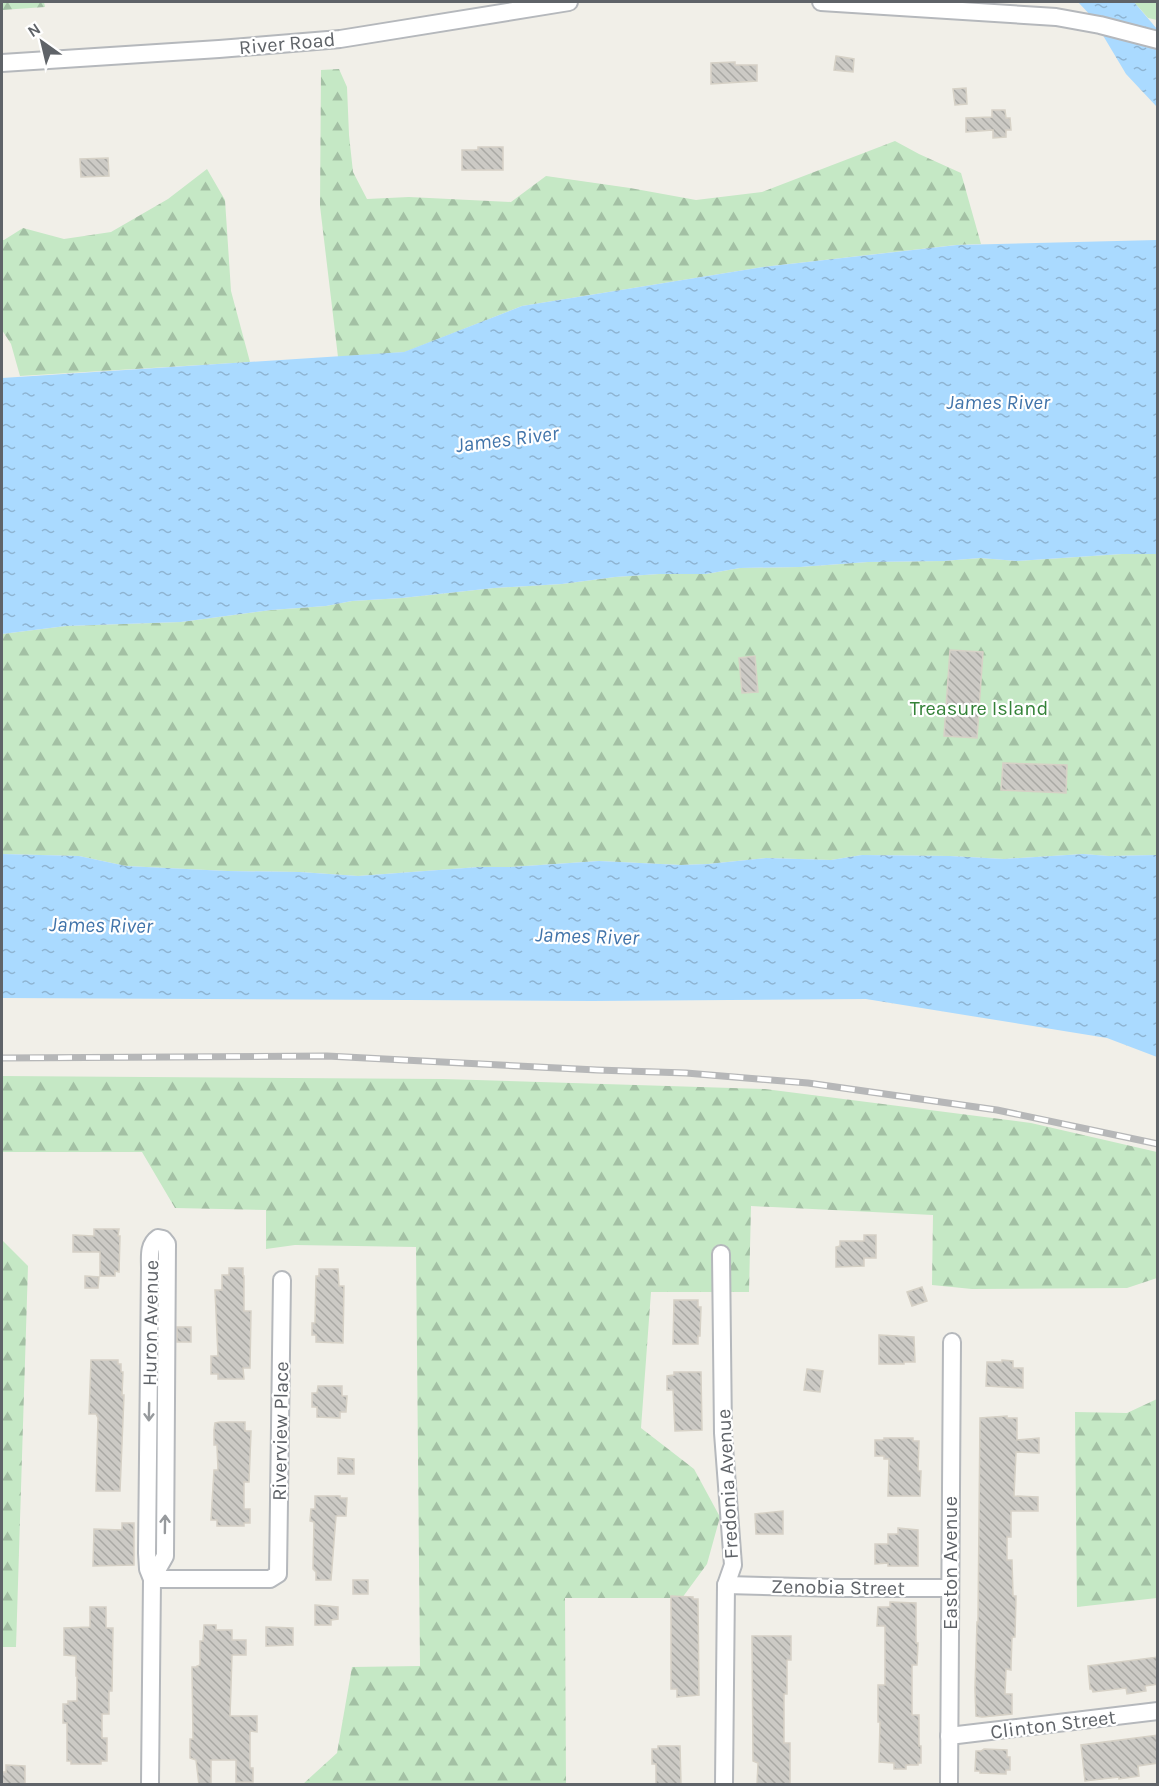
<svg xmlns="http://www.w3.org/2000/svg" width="1159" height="1786" viewBox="0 0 1159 1786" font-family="Karla,sans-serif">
  <defs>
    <pattern id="forest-firs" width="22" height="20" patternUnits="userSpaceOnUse" patternTransform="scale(1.5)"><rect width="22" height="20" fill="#c5e8c5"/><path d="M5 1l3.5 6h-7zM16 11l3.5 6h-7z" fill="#a3c0a4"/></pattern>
    <pattern id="water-ripples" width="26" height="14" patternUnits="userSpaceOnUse" patternTransform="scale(1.5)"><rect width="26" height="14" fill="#aadaff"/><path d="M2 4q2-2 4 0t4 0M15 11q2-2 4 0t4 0" fill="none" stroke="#8eb4d2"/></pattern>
    <pattern id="building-back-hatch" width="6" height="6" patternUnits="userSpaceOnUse" patternTransform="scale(1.5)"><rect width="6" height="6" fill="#cccac5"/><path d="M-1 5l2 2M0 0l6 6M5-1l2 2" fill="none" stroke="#a9a8a4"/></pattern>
  </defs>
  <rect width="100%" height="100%" fill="#f1efe8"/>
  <g fill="url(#forest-firs)">
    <path d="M2,2H44L45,7L2,10Z"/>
    <path d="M1134,2H1157V20L1148,18Z"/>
    <path d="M339,69L347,87L349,135L353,172L367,199L409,197L511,202L546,176L630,188L696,200L762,192L895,141L919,154L961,173L981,244L956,245L763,267L522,306L405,352L338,357L320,206L321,70Z"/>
    <path d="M207,169L225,200L231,291L250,362L20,376L11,344L2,330V240H4L23,228L64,239L111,232L168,199Z"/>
    <path d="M1122,554H1157V855L1109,856L1083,854L1004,859L950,856L862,855L831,860L766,858L708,864L681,865L599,861L511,867H479L358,876L300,872L227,871L126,866L79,856L2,854V634L66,626L181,622L271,610L326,606L352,601L402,598L494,588L562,584L615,577L659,574H706L740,568L800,567L868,562L944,561L980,558L1017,561Z"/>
    <path d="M2,1076L443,1079L765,1089L1031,1123L1157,1152V1278L1127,1288L972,1289L932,1285L933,1215L751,1206L749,1292H651L641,1428L694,1469L720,1517L707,1564L682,1598H565L566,1784H303L337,1753L352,1667L420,1666L416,1247L295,1245L266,1249V1210L175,1208L142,1152H2Z"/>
    <path d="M2,1240L28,1266L16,1647H2Z"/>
    <path d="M1157,1399V1598L1077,1607L1075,1412L1127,1413Z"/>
  </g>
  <g fill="url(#water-ripples)">
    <path d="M1078,2H1134L1157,29V107L1126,74L1092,17Z"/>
    <path d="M1157,240V554H1122L1017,561L980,558L944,561L868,562L800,567L740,568L706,574H659L615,577L562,584L494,588L402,598L352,601L326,606L271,610L181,622L66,626L2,634V378L404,352L522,306L763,267L957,245Z"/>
    <path d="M2,854L79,856L126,866L227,871L300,872L358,876L479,867H511L599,861L681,865L708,864L766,858L831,860L862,855L950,856L1004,859L1083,854L1109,856L1157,855V1057L1107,1038L866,999L592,1001L2,998Z"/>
  </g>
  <g fill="url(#building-back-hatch)" stroke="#d6d1c6" stroke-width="1.5">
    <path d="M836,56L854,59L853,72L834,70Z"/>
    <path d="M735,62V65H757V81L711,84V63Z"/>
    <path d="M966,88L967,104L955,105L953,89Z"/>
    <path d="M992,110H1005L1006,118H1010L1011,130H1006V137L993,138V130L966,132V118L992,117Z"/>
    <path d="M478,147H503V170H462V150H478Z"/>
    <path d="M108,158L109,176L81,177L80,159Z"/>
    <path d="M950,650L983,652L977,738L944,736Z"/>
    <path d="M755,656L758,692L742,693L739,658Z"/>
    <path d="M1003,763L1067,765L1066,793L1001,790Z"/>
    <path d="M94,1229H119L118,1236H120L119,1272L115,1271V1276H100V1252H73V1235L94,1236Z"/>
    <path d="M864,1235H876V1258H864V1266L836,1267V1247L840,1246V1241H864Z"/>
    <path d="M229,1268H243V1276H244V1311H251L250,1368H243L244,1379H218V1374H211V1356H218L215,1290H222V1275H229Z"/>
    <path d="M319,1269H338L339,1286H344L343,1343L316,1342V1335H312V1323H315L316,1276H319Z"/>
    <path d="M85,1276L99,1277L98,1288H85Z"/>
    <path d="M922,1287L927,1301L912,1306L907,1292Z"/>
    <path d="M674,1300H698V1307H701L700,1336H698V1344H673Z"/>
    <rect x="177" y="1327" width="14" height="15"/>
    <path d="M879,1335L914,1337L915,1362H904V1364H879Z"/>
    <path d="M91,1360H118V1364H121V1372H123L122,1395H124L120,1491H96L98,1418L96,1414H89Z"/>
    <path d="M1002,1360L1013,1361V1368H1023V1388L986,1386L987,1362H1002Z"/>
    <path d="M807,1369L823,1371L820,1392L804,1390Z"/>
    <path d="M674,1372H701L702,1430L675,1431L673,1390H667V1376L674,1375Z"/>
    <path d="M318,1386H342V1396H347L346,1412H340V1418L317,1417V1407H312V1393H317Z"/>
    <path d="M1007,1416V1418H1017V1440L1039,1438V1453L1016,1452L1014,1496L1038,1497V1511H1011V1537H1007V1560H1012L1013,1596H1016L1015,1637H1012L1011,1666V1670L1006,1669L1005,1694H1012V1714L982,1717L976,1716L975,1689L977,1622H978L980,1418Z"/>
    <path d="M221,1422H245V1431H251L249,1482H244V1509H250V1523H244V1526H217V1520H211L214,1470H218L217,1445H214V1430L215,1423Z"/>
    <path d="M884,1438H913V1441H919L918,1471H921L920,1496H888L889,1459H884V1456H875V1440H884Z"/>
    <path d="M338,1458L354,1459V1474H338Z"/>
    <path d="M315,1496H340V1498H347L346,1516H336L331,1580H316V1572L313,1569L314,1522L310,1521L311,1509H315Z"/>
    <path d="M783,1511V1534H756L755,1514Z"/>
    <path d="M122,1523H134V1565L93,1566L94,1529L122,1530Z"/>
    <path d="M898,1528L918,1530V1566H888V1563L875,1564V1544H888V1534H898Z"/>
    <rect x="353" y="1580" width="15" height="14"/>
    <path d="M671,1596L693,1597V1599H698L699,1695L677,1697V1689H671Z"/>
    <path d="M890,1602L916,1603V1643H918L917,1665H912V1715H919V1746H921V1763H918V1765H906V1769H894V1763L879,1762L880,1722H878V1685H885V1626H877L878,1607H890Z"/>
    <path d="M315,1605L338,1607V1619L331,1620V1625H315Z"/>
    <path d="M90,1607H106V1628H113L112,1691H109V1714H102V1738H107V1761H101V1764H71V1761H67V1723H63V1704H68V1701H77V1676H76V1656L64,1655V1628L90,1627Z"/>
    <path d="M204,1625H216V1630H232V1640H246V1655H232L230,1716H257V1732L250,1731V1768H253V1782H236V1760H211V1785H199L196,1760L190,1758V1739H193L192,1667H197V1666L200,1665V1641H203Z"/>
    <path d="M266,1627L293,1628V1645L266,1646Z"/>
    <path d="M752,1636H791V1660H787V1694H784V1743H790V1785H757L758,1763L753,1761Z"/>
    <path d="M1158,1657V1684L1145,1686L1146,1691L1127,1694L1126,1688L1093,1692L1092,1689H1090L1088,1666Z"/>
    <path d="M1158,1735V1763L1138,1766L1139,1776L1119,1779V1777L1085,1781L1081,1745Z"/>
    <path d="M658,1746H680L681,1785H656V1764H652V1749H658Z"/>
    <path d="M984,1749L1007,1750V1757H1010V1770H1006V1774L980,1773V1771H975L976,1751H981Z"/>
    <path d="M6,1765L25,1766V1785H2V1772H6Z"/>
  </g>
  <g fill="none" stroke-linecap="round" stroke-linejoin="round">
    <defs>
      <g id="minor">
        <path d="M821,2L1056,17L1100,25L1158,40"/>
        <path d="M2,63L219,49L340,39L569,2"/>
        <path d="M721,1254L723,1433L733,1565L726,1585L724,1784"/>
        <path d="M152,1579H270L278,1574L282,1280"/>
        <path d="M726,1585L840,1588H949"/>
        <path d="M949,1736L1158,1711"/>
        <path d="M150,1784L152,1579L148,1569L147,1553L150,1268C150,1257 148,1245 158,1238L163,1239L167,1244L165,1556L152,1579"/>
        <path d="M949,1784L952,1342"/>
      </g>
    </defs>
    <use href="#minor" stroke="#b5b8bc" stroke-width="20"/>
    <use href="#minor" stroke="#fff" stroke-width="16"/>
    <defs>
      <path id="rail" d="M2,1058L327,1056L597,1070L686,1073L808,1083L997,1110L1158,1144"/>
    </defs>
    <use href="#rail" stroke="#b6b7b8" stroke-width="7"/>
    <use href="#rail" stroke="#fff" stroke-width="4.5" stroke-dasharray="14" stroke-linecap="butt"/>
  </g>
  <defs><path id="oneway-shaft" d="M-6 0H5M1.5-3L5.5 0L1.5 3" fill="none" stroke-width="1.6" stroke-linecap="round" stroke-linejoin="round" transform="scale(1.5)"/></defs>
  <g stroke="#979a9d">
    <use href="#oneway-shaft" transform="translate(149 1412) rotate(91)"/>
    <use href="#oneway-shaft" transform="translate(165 1524) rotate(-89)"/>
  </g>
  <g text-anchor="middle" stroke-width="4.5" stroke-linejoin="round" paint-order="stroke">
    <g font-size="20" fill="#5f6368" stroke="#fff">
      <text transform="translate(287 43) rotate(-5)" y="7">River Road</text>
      <text transform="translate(150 1323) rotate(-89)" y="7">Huron Avenue</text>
      <text transform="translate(280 1431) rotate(-89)" y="7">Riverview Place</text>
      <text transform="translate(727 1484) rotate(-93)" y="7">Fredonia Avenue</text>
      <text transform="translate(950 1563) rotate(-90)" y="7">Easton Avenue</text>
      <text transform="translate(838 1587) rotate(1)" y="7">Zenobia Street</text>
      <text transform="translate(1053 1724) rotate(-7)" y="7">Clinton Street</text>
    </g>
    <g font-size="20" fill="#348238" stroke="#fff">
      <text x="979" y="715">Treasure Island</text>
    </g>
    <g font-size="21" font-style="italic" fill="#4174aa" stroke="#fff">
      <text x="998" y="409">James River</text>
      <text transform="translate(507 439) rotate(-7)" y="7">James River</text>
      <text transform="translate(101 925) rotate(1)" y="7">James River</text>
      <text transform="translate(587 936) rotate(2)" y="7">James River</text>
    </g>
  </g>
  <rect width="1159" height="1786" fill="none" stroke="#5f6368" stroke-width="6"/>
  <g transform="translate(42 42) rotate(326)" stroke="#ffffff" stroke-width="4.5" paint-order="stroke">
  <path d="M0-4.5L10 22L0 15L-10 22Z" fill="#5f6368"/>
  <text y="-9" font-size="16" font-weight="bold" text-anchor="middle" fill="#5f6368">N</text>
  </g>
</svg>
